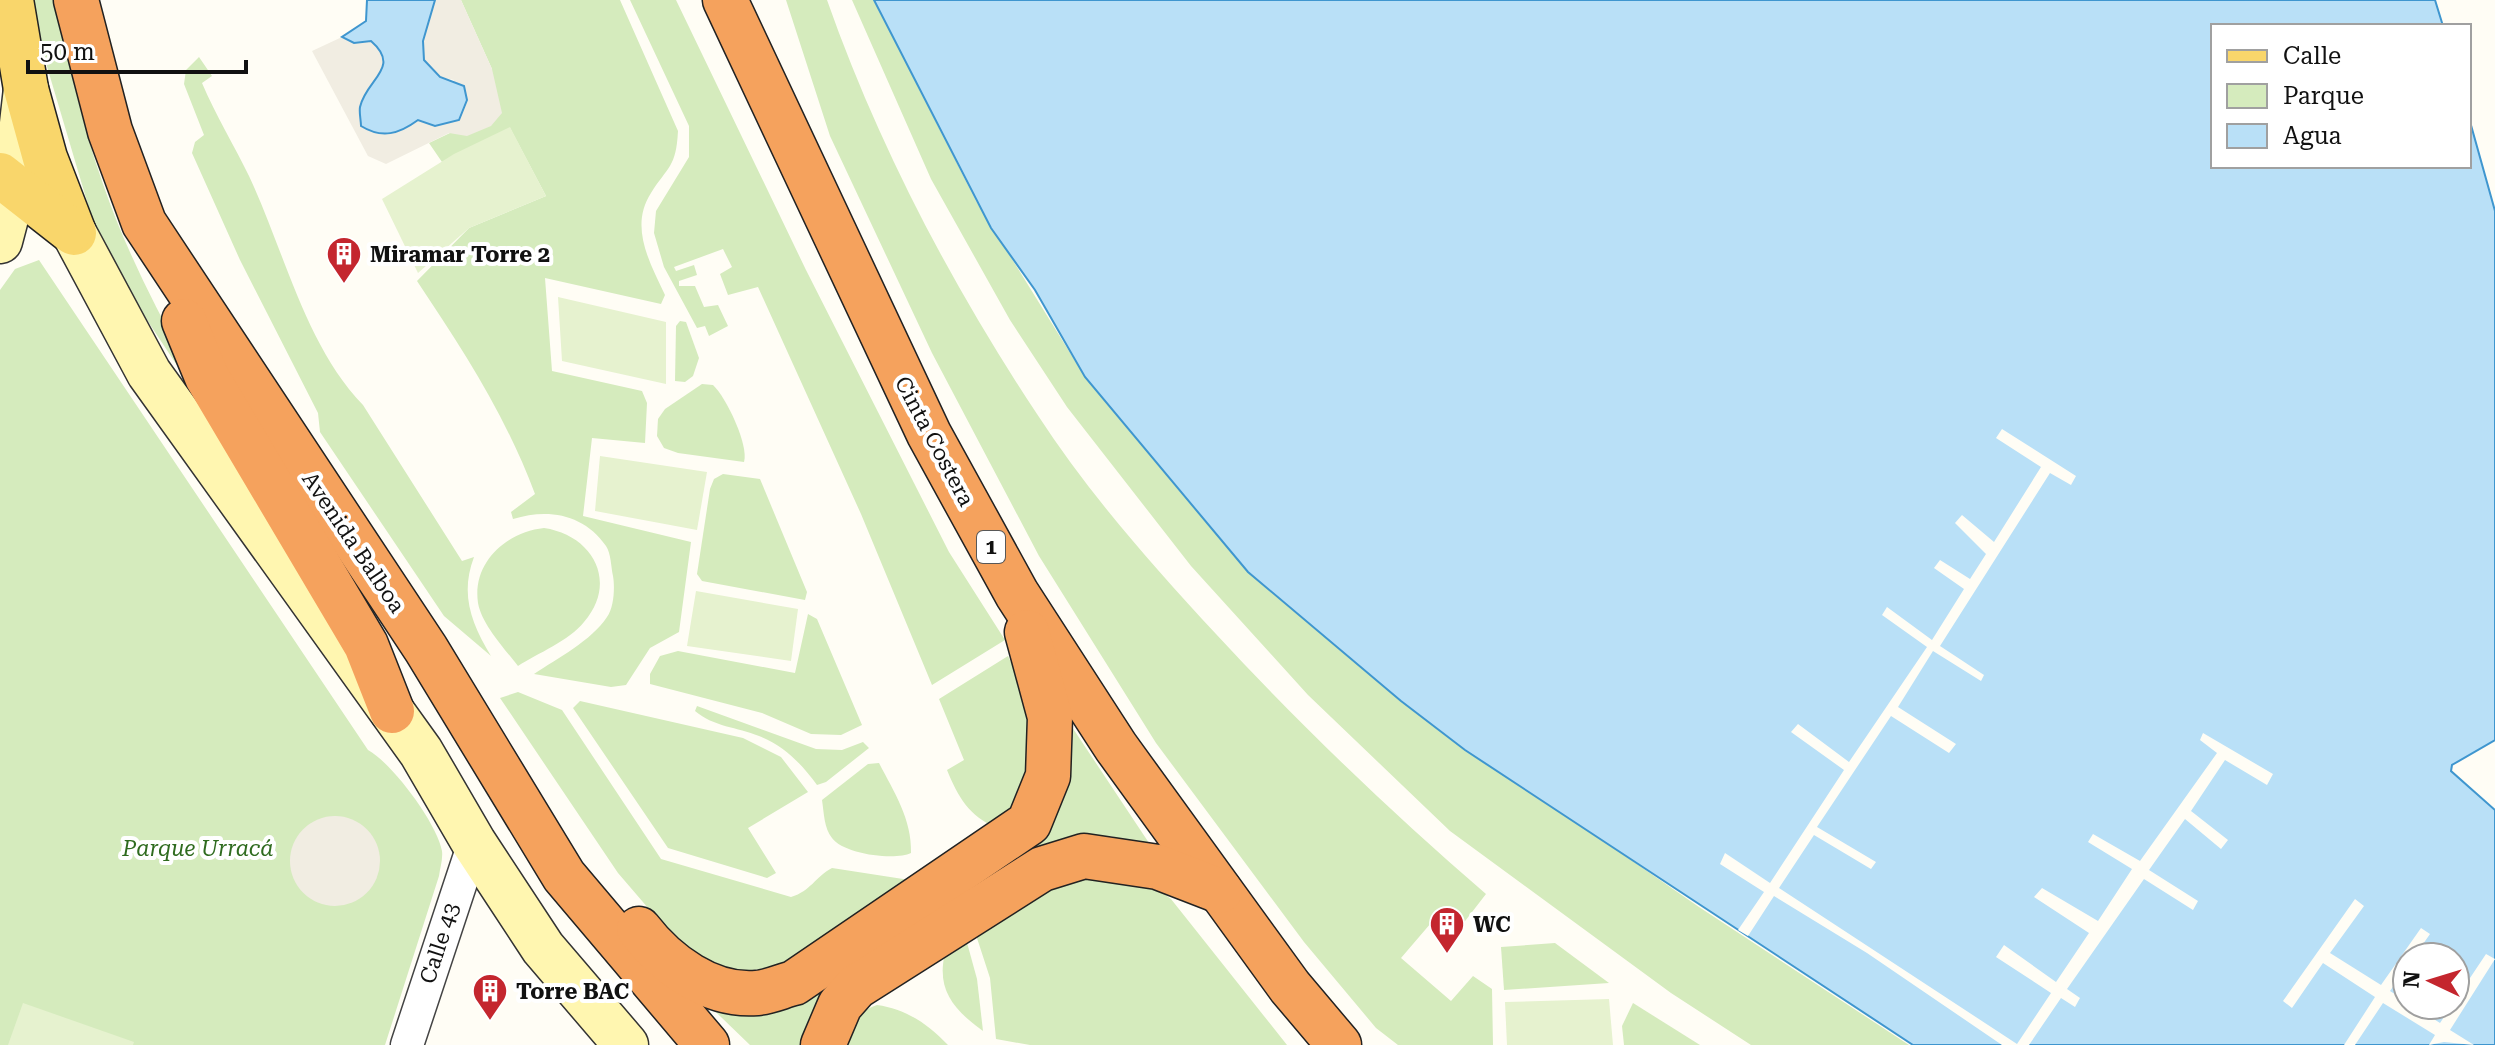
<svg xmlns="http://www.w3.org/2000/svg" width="2495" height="1045" viewBox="0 0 2495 1045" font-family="'Roboto Serif',serif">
  <rect width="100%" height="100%" fill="#fffdf5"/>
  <g fill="#d5ebbd">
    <path d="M33,0H56C68,62 82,124 103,184C134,276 192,374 239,459L143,314L97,235L43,53Z"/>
    <path d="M461,0H620L678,131C676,168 668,166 651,193C629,227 650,263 665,295L661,304L545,278L552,371L642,391L647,403L645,443L592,438L583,516L691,542L679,632L650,648L626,685L611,687L534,674C558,658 591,641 607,617C614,608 615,587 613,576C611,567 611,553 606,546C584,514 548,508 513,519L511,512L535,494C506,416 463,350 417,281L469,228L546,196L510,128L442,162L429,143L450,133L492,69Z"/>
    <path d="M630,0H676L806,270L949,552L1005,640L932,685L861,514L758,287L728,295L720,274L732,267L723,249L674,267L676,271L694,265L697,275L679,281V286H695L704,307L718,305L728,326L709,336L705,326L697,328L664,267L654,233L656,211L689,157V126Z"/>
    <path d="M786,0H827C878,145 952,286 1037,414C1089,494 1152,565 1216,634C1301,726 1391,812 1486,894L1462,925L1443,909L1401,958L1451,1001L1473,976L1492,989L1493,1045H1398L1376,1028L1304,942L1156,743L1039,556L932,353L830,136Z"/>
    <path d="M852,0H874L976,201L1085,377L1248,572L1401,701L1699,907L1909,1045H1751L1671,993L1450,831L1308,695L1191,566L1067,407L1010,320L931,179Z"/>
    <path d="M199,57L212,76L202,83C216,116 234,145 249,176C284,250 305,345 363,405L462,561L474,557C460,594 471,623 491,656L444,616L320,432L318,413L240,260L192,153L195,142L204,135L184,84L186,70Z"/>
    <path d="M39,260L368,750C392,763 437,823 442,851C443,859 440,868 439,876L385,1045H0V290L15,269Z"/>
    <path d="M680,321L686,322L699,358L693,376L685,382L675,381L676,326Z"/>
    <path d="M702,384L713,385C726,397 749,445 744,462L678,453L664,448L657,436L658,419L665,409Z"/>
    <path d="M723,474L760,479L807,592L805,600L702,581L697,574L710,489L714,479Z"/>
    <path d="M544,528C592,535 619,581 584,622C569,641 538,653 518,666C505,649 482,625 478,603C472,562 507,532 544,528Z"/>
    <path d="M808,614L817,619L862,725L841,735L811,734L762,713L650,684V674L660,656L678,651L795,673Z"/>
    <path d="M1008,656L1033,709L1027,792L997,828C969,816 958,797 947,770L964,760L939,699Z"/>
    <path d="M518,692L562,710L661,859L791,897C811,891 815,877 832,868L916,881L784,966L738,972L705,961L679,944L618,873L500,698Z"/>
    <path d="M580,701L743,738L781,757L808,792L748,828L776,873L767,878L668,848L573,708Z"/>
    <path d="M697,706L816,749L842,750L863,742L869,748L826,782L817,785C801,763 784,746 759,736C737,727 714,727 695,711Z"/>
    <path d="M1070,724L1153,849L1111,836L1084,837L961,891Z"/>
    <path d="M879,763C894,792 912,819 911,853C895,861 843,854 832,838C824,828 824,813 822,800L868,764Z"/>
    <path d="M1081,873L1148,882L1171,899L1287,1045H1030L996,1039L990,978L976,935L984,924Z"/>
    <path d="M941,908L810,1045H750L693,990L723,1001Z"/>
    <path d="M966,939L977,979L983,1031C954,1010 936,990 945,953Z"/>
    <path d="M1555,943L1609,983L1504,990L1501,947Z"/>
    <path d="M1633,1003L1700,1045H1624L1622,1026Z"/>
    <path d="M877,1005C906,1009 928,1024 948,1045H843C851,1026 856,1012 877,1005Z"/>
  </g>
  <g fill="#e6f2cf">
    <path d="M510,127L546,196L469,228L418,273L382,199L454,154Z"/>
    <path d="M558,297L666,322V384L562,361Z"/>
    <path d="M600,456L707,472L697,530L595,511Z"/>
    <path d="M696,591L798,609L791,661L687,646Z"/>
    <path d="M1609,999L1613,1045H1507L1505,1002Z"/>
    <path d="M23,1003L134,1042L133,1045H8Z"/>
  </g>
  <g fill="#f1ede2">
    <path d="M435,0H461L492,69L502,113L491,126L467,136L449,133L386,164L368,156L312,51L342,37L354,43L371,41L382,50L384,67L368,90L408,127L418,120L435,125L454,80L440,77L424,60L423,41Z"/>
    <circle cx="335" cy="861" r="45"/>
  </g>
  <g fill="#b9e0f7" stroke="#3f96cf" stroke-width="2" fill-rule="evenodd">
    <path d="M367,0H435L423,41L424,60L440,77L464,86L467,100L459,120L435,126L418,120C399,134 382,139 361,126C361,120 359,113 360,107C366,79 402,68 371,41L354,43L342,37L366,21Z"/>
    <path d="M874,0H2435L2443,26H2213V166H2469V118L2495,211V740L2452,765L2451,771L2495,810V1045H1913L1465,750L1401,701L1248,572L1085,377L1035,290L991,228ZM2407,957H2455V1005H2407Z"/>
  </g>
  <g fill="#fffdf5">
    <path d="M2002,429L2076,476L2071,485L2050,473L1940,646L1984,675L1981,681L1933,651L1898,707L1956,744L1949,753L1891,716L1817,827L1876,862L1871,869L1814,835L1779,888L2017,1044L2051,993L1996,957L2004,945L2056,982L2089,933L2034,897L2042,888L2098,921L2132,869L2088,842L2093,834L2140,861L2217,753L2200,740L2203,733L2273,774L2267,785L2225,760L2191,811L2228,840L2221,849L2185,819L2149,870L2198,901L2193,910L2144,879L2067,989L2080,998L2075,1007L2061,998L2029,1045H2002L1867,953L1774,896L1748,936L1738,930L1764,892L1720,864L1725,853L1770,883L1844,770L1791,732L1798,724L1849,762L1927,647L1882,615L1887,607L1932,640L1964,589L1934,568L1940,560L1970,579L1986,554L1955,523L1962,515L1994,542L2041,467L1996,438Z"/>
    <path d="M2355,899L2364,906L2330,953L2381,985L2421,928L2430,934L2414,957H2407V967L2390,991L2440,1023L2486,954L2495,959L2450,1030L2474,1045L2444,1042L2429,1045L2435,1035L2383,1003L2355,1045H2344L2375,997L2323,963L2292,1008L2283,1001Z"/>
  </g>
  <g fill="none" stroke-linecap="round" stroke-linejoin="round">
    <defs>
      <path id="street" d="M407,1045L474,843"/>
      <g id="secondary">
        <path d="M74,233L149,373L421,752L474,843L543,948L626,1045"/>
        <path d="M0,241L15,184L26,89"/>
      </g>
      <g id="primary">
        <path d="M11,0L26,89L45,158L74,233"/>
        <path d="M0,175L70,230"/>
      </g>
      <g id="highway">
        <path d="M76,0L110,131L144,223L426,649L564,876L707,1045"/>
        <path d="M725,0L929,434L1017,594L1116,747L1290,987L1339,1045"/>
        <path d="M184,321L207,377L366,645L392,711"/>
        <path d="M639,929C666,964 710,997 757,993C769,992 782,986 794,983L1029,823L1048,776L1050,717L1027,632"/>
        <path d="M823,1045L840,1005L856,987L1042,869L1084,856L1158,867L1220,891"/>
      </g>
    </defs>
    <use href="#street" stroke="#444" stroke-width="35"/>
    <use href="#secondary" stroke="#333" stroke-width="47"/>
    <use href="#primary" stroke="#222" stroke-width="47"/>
    <use href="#highway" stroke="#222" stroke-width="47"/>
    <use href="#street" stroke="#fff" stroke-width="32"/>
    <use href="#secondary" stroke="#fff6b0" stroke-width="44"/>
    <use href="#primary" stroke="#f9d66b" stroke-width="44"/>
    <use href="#highway" stroke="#f5a25d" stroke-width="44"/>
  </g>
  <defs>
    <symbol id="building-pin" viewBox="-11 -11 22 30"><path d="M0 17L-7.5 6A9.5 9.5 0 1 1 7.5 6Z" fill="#c4262e" stroke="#fff"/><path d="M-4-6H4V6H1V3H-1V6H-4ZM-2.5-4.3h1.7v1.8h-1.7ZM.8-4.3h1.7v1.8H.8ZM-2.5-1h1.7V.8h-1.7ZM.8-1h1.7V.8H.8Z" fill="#fff"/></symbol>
  </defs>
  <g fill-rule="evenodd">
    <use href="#building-pin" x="324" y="234" width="40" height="54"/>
    <use href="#building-pin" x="1427" y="904" width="40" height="54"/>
    <use href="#building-pin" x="470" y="971" width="40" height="54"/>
  </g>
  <g text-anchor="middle" stroke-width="8" stroke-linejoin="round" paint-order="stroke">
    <rect fill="#fff" stroke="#585858" stroke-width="2" x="977" y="531" width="28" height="32" rx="6"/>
    <g font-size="20" font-weight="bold" fill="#111">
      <text x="991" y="554">1</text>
    </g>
    <g font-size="22" font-weight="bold" fill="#111" stroke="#fff" text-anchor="start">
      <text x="370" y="262">Miramar Torre 2</text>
      <text x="1473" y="932">WC</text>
      <text x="516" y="999">Torre BAC</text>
    </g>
    <g font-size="22" fill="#111" stroke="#fff">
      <text transform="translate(935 441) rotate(62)" y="8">Cinta Costera</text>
      <text transform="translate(354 542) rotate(56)" y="8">Avenida Balboa</text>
      <text transform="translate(439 943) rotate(-72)" y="8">Calle 43</text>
    </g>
    <g font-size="22" font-style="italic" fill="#2f6b1f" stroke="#fff">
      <text x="198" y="856">Parque Urracá</text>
    </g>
  </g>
  <rect x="2211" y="24" width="260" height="144" fill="#ffffff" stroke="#a0a0a0" stroke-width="2"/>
  <rect x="2227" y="50" width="40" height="12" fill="#f9d66b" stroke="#a0a0a0" stroke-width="2"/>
  <text x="2283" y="64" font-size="24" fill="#111111">Calle</text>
  <rect x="2227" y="84" width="40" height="24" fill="#d5ebbd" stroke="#a0a0a0" stroke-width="2"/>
  <text x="2283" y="104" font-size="24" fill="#111111">Parque</text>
  <rect x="2227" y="124" width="40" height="24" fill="#b9e0f7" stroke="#a0a0a0" stroke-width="2"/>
  <text x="2283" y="144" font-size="24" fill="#111111">Agua</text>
  <g transform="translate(2431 981) rotate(274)"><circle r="38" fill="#ffffff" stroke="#a0a0a0" stroke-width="2"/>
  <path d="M0-6L14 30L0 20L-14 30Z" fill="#c4262e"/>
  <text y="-12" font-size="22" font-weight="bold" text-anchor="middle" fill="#111111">N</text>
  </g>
  <path d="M28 60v12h218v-12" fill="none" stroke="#111111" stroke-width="4"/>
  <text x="40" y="60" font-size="24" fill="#111111" stroke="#ffffff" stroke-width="6" paint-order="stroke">50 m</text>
</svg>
